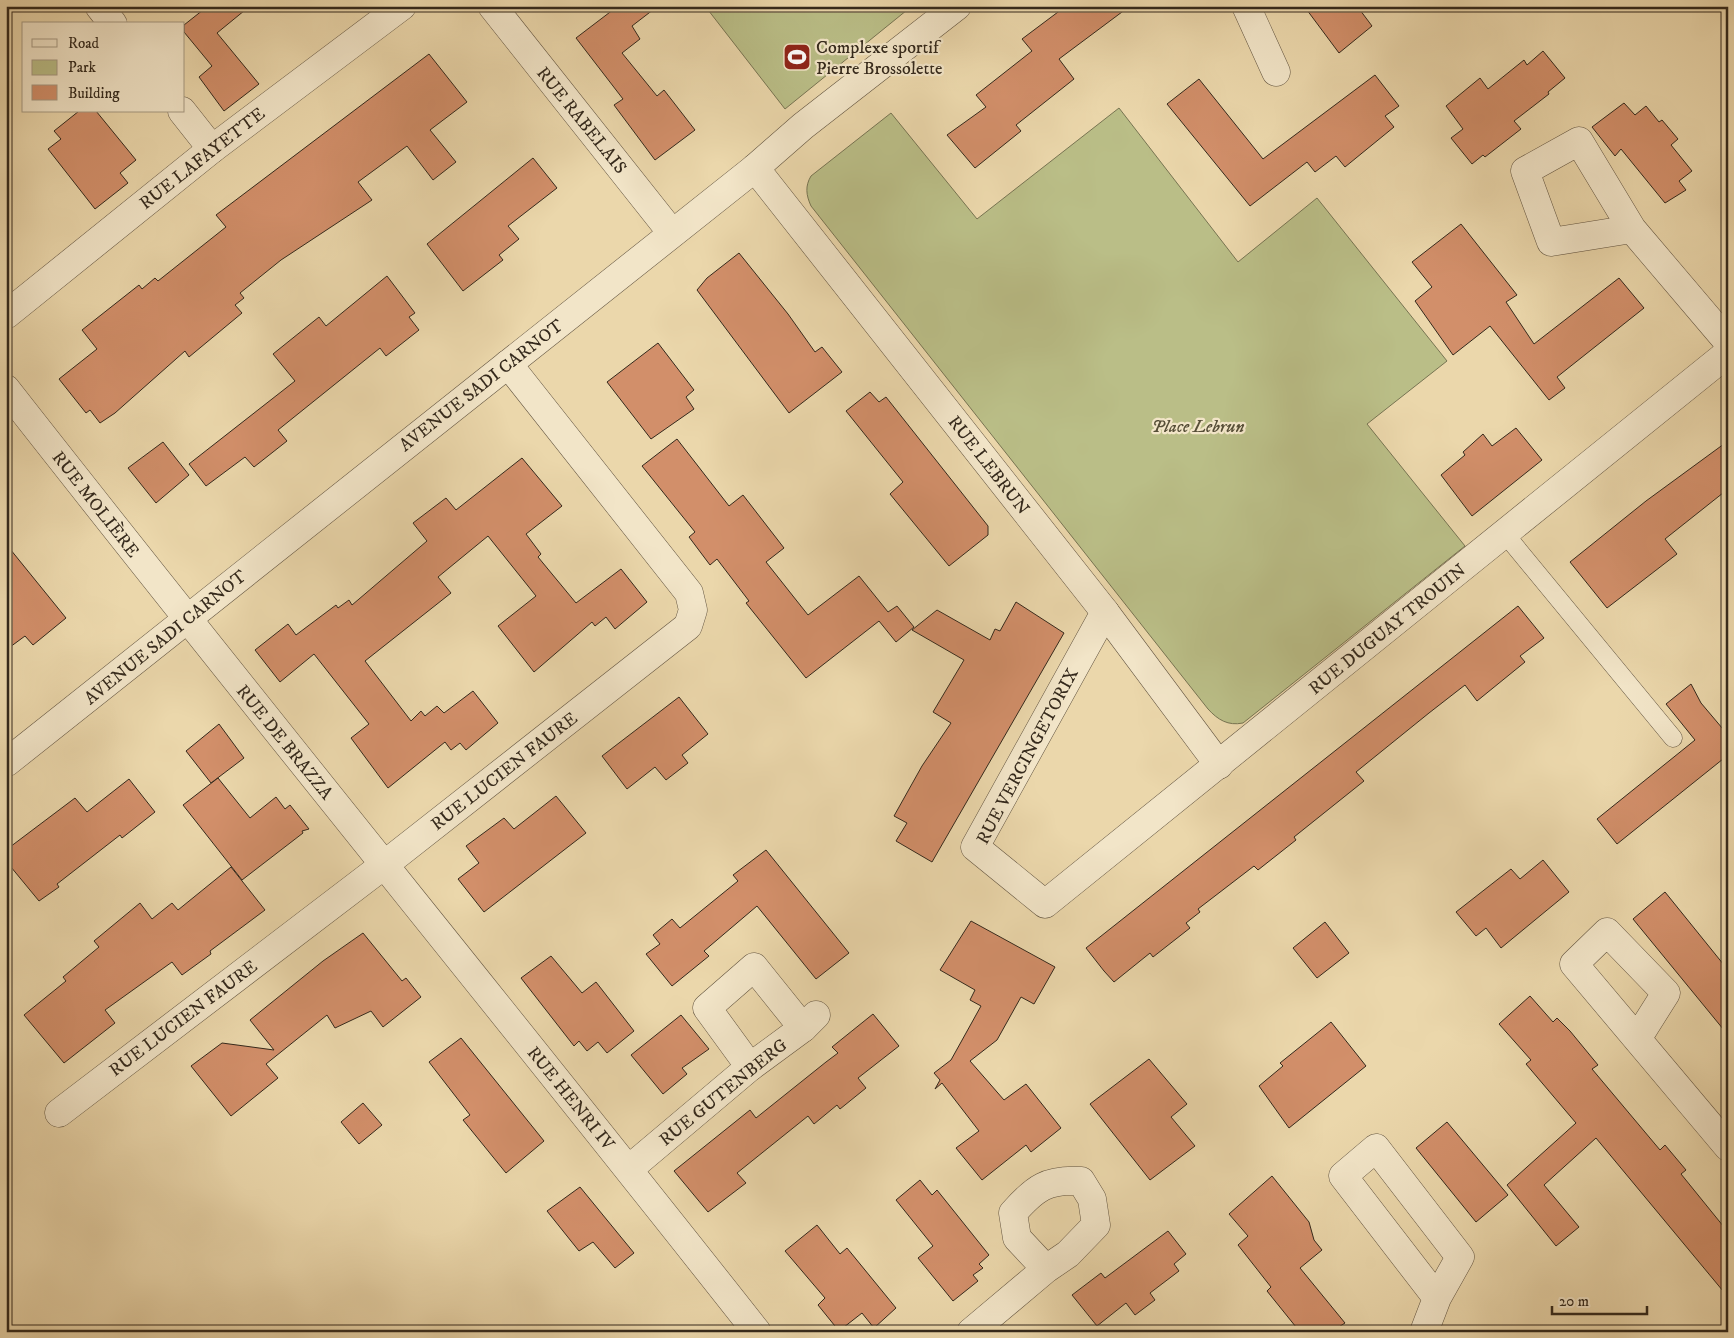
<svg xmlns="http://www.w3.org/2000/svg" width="1734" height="1338" viewBox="0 0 1734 1338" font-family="'IM FELL DW Pica',serif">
  <rect width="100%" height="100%" fill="#ebd7ab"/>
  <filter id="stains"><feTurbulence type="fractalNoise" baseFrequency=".004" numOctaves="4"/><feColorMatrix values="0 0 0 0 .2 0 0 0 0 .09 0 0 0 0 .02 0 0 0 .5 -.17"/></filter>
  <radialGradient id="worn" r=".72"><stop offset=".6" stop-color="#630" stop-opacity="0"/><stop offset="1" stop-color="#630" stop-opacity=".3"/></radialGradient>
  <g fill="#babe87" stroke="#777452">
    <path d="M705,6H912L785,109Z"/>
    <path d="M1119,108L1238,262L1317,198L1447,361L1367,424L1465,546L1243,723C1228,726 1218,720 1208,709L811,206C806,195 805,186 811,176L891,113L977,219Z"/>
  </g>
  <g fill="#d28f6a" stroke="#34291c">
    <path d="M208,6H250L217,33L259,84L224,111L199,77L212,66L184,32V25Z"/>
    <path d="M618,6H658L632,26L640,39L622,53L657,96L664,90L695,130L655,160L614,105L623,99L576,38Z"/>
    <path d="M1066,6H1130L1059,59L1074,79L1016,125L1021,131L975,168L947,135L986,107L976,95L1032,51L1022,39Z"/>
    <path d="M1304,6H1357L1372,26L1339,53Z"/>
    <path d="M1543,51L1565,78L1548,92L1549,94L1514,121L1521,129L1485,157L1483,155L1472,164L1451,138L1463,129L1446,106L1480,78L1488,89L1524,60L1527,65Z"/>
    <path d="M429,54L467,102L430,130L456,162L433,180L407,146L358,182L372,200L281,260L240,293L244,298L235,305L242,313L189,357L185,351L115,413L100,423L90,410L86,413L59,379L97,349L82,330L139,285L142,289L155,278L158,281L226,227L216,215Z"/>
    <path d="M1375,75L1399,106L1385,116L1394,127L1345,167L1336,156L1315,172L1307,162L1250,206L1167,104L1199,79L1263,159Z"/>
    <path d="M1624,103L1635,115L1646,106L1659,122L1662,120L1678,139L1671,145L1692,171L1679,181L1686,190L1665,203L1621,149L1615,156L1592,127Z"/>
    <path d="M79,111H96L136,160L120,173L128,183L95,209L48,149L61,139L54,131Z"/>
    <path d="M533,158L557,188L508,226L519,239L499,255L503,260L463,291L427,244Z"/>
    <path d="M1461,224L1517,295L1506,302L1534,344L1619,278L1644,308L1557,377L1565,388L1549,400L1490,326L1453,355L1415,301L1432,287L1412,262Z"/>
    <path d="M739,253L788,314L815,352L822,347L842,372L789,413L697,290L707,278Z"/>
    <path d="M387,276L415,313L409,317L419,330L386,356L380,348L278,430L287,441L254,467L245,457L206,486L189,464L295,381L273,354L319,317L326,326Z"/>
    <path d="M658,343L694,390L686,397L694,409L651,439L607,382Z"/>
    <path d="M870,392L879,402L886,397L988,526V535L949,566L890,494L903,482L846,411Z"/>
    <path d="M1516,428L1542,460L1472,516L1441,475L1465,455L1463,452L1483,434L1492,446Z"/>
    <path d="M677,439L729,506L743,495L784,548L766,562L808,615L859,576L888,612L897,606L914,627L896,642L879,621L806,678L746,603L749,601L717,559L710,565L689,537L695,532L642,466Z"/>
    <path d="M1728,441V489L1665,539L1677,554L1607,608L1570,562L1646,501Z"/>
    <path d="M163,442L189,475L156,503L128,468Z"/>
    <path d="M522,458L562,506L526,534L541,554L538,557L576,603L621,569L647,602L615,629L606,617L595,626L592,622L534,672L498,626L536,596L488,536L438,577L451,593L365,661L411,721L421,711L425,716L437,706L444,713L473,691L498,723L466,750L460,743L451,750L445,742L388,788L351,738L369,724L314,654L280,682L255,650L288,624L296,635L336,605L338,608L349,600L352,605L427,541L413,523L446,498L456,510Z"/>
    <path d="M6,544L66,618L33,645L25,636L6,650Z"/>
    <path d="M1016,602L1064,633L932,862L896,841L907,823L894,816L922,766L951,723L933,712L964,660L912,630L937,610L990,640L995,629L1000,631Z"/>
    <path d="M1518,606L1544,638L1520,656L1525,662L1477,701L1465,685L1429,713L1356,772L1364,781L1294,837L1296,840L1258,870L1254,866L1198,909L1200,912L1186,923L1190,928L1153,957L1150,953L1114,982L1104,971L1086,948Z"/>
    <path d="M1691,684L1701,703L1728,735V755L1617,844L1597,819L1695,740L1666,704Z"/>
    <path d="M679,697L708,734L682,755L688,763L666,780L655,767L627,789L602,756Z"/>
    <path d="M219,724L244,758L211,783L186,751Z"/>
    <path d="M218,778L250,818L276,797L285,809L290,805L309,829L302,831L303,833L242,880L183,805Z"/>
    <path d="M129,779L155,812L122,838L120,835L57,884L59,887L39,901L6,861V850L75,798L87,812Z"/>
    <path d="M556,796L586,833L484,912L458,879L479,863L466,846L504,818L514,829Z"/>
    <path d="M766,850L849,953L816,979L757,906L704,951L709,956L672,986L646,954L660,944L653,935L672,919L680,928L738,881L733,875Z"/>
    <path d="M1543,860L1569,892L1501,948L1486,928L1476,936L1456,912L1511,869L1520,879Z"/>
    <path d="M231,867L265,910L210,951L211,954L182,975L172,962L105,1010L115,1023L64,1063L24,1015L66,981L63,977L99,947L94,941L140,903L152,919L172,903L178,910Z"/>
    <path d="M1665,892L1728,970V1035L1633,919Z"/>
    <path d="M971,921L1055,967L1034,1004L1021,997L997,1040L970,1061L1004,1100L1026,1084L1061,1128L1031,1152L1026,1145L982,1180L956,1148L979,1131L942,1083L935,1089L940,1080L934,1073L951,1060L981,1006L970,1000L975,990L940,970Z"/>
    <path d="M1325,922L1349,953L1317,978L1293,948Z"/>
    <path d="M363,933L402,981L406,978L421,997L383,1027L371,1011L335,1028L327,1015L266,1064L278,1078L231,1116L191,1066L222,1043L274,1050L250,1020L323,961Z"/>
    <path d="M551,956L582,993L596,982L634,1031L607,1053L598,1042L587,1051L579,1041L574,1046L521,978Z"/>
    <path d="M1530,996L1553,1022L1557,1018L1570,1031L1598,1065L1592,1069L1660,1150L1665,1145L1686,1170L1681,1174L1728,1232V1297L1596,1138L1544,1185L1579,1227L1556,1246L1507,1185L1576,1123L1526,1064L1531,1060L1499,1024Z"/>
    <path d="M873,1014L899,1046L858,1078L866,1088L840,1109L837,1105L814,1124L808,1116L737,1173L746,1183L708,1212L674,1171L750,1110L756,1118L826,1062L838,1053L832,1047Z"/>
    <path d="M681,1015L709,1049L682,1068L687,1074L663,1094L631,1055Z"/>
    <path d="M1331,1022L1366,1066L1289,1128L1259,1086L1283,1066L1280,1063Z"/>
    <path d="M461,1038L544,1141L506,1173L463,1120L470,1115L429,1062Z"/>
    <path d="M1149,1059L1187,1104L1171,1117L1195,1146L1150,1180L1090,1104Z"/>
    <path d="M363,1103L382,1125L359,1144L341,1122Z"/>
    <path d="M1447,1122L1508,1195L1476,1222L1416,1148Z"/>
    <path d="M1272,1176L1309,1222L1314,1240L1322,1250L1300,1268L1345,1323L1331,1332H1300L1267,1291L1271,1287L1238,1245L1248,1236L1229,1214Z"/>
    <path d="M920,1180L932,1195L937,1190L989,1255L979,1264L983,1268L973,1275L978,1281L953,1301L918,1258L933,1246L896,1200Z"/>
    <path d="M580,1187L634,1253L615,1268L593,1242L579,1251L547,1211Z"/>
    <path d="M817,1225L840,1254L847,1248L896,1308L874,1328L862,1313L839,1331L818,1305L825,1298L785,1251Z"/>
    <path d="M1168,1231L1186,1254L1174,1264L1179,1271L1150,1293L1155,1300L1135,1315L1126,1303L1097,1326L1072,1295L1101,1273L1105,1278Z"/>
  </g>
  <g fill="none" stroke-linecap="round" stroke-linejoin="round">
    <defs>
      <path id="lane" d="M1505,534L1673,738"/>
      <g id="street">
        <path d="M99,6L113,24"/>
        <path d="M492,6L672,233"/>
        <path d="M1246,6L1276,72"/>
        <path d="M182,111L212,149"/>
        <path d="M755,168L1105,612L1219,765"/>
        <path d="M1632,229L1551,242L1525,171L1579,141L1632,229L1728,342"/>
        <path d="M6,315L212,149L402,6"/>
        <path d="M6,389C254,706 508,1016 757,1332"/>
        <path d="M1105,612L975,847L1045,904L1728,353"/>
        <path d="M6,763L755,168L803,126L957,6"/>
        <path d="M1637,1039L1666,993L1607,932L1574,964L1728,1147"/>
        <path d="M750,1067L707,1008L754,967L803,1028"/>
        <path d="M59,1113L384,865L688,626L693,610L689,593L508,364"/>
        <path d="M629,1169L750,1067L803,1028L816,1015"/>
        <path d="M971,1332L1046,1269L1068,1254L1096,1225L1092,1199L1081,1181C1047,1179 1035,1188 1013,1213L1017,1238L1046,1269"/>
        <path d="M1424,1332L1437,1298L1460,1257L1376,1148L1343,1176L1437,1298"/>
      </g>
    </defs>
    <use href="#lane" stroke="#625440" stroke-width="19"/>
    <use href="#street" stroke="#625440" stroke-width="29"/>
    <use href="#lane" stroke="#f2e5c8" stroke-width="18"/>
    <use href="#street" stroke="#f2e5c8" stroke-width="28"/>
  </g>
  <defs>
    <symbol id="stadium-square" viewBox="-11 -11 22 22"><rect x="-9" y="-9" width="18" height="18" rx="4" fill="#8f2418" stroke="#f2e5c8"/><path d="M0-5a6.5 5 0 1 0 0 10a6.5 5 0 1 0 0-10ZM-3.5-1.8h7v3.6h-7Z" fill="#fff"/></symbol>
  </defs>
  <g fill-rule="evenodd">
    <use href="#stadium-square" x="781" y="41" width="32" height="32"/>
  </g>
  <g text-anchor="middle" stroke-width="4.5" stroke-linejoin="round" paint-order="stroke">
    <g font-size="18" fill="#34291c" stroke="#f2e5c8" text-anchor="start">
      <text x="816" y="53">Complexe sportif<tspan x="816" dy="21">Pierre Brossolette</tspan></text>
    </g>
    <g font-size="18" fill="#34291c" stroke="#f2e5c8">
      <text transform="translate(582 120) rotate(51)" y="6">RUE RABELAIS</text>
      <text transform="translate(202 158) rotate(-38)" y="6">RUE LAFAYETTE</text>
      <text transform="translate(481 385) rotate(-38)" y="6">AVENUE SADI CARNOT</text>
      <text transform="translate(989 465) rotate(52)" y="6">RUE LEBRUN</text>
      <text transform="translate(96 504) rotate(52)" y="6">RUE MOLIÈRE</text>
      <text transform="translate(1387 629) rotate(-39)" y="6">RUE DUGUAY TROUIN</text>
      <text transform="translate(165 637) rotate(-39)" y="6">AVENUE SADI CARNOT</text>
      <text transform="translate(285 742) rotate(51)" y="6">RUE DE BRAZZA</text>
      <text transform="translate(1027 756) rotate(-62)" y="6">RUE VERCINGETORIX</text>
      <text transform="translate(504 771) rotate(-38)" y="6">RUE LUCIEN FAURE</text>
      <text transform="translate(183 1018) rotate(-37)" y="6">RUE LUCIEN FAURE</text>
      <text transform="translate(723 1092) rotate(-39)" y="6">RUE GUTENBERG</text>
      <text transform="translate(571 1098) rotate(51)" y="6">RUE HENRI IV</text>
    </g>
    <g font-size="18" font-style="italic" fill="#564e37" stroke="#f2e5c8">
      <text x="1198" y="432">Place Lebrun</text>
    </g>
  </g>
  <rect width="1734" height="1338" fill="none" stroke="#ebd7ab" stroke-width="25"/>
  <rect x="8" y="8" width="1719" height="1323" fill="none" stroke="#34291c" stroke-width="2.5"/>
  <rect x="12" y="12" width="1709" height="1313" fill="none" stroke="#34291c"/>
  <rect x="22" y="22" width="162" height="90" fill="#f2e5c8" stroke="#a69a83"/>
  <rect x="32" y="39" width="25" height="8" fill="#f2e5c8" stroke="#a69a83"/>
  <text x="68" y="48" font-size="15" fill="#34291c">Road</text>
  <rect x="32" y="60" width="25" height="15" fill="#babe87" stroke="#a69a83"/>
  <text x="68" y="72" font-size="15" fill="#34291c">Park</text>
  <rect x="32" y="85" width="25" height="15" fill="#d28f6a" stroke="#a69a83"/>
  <text x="68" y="98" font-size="15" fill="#34291c">Building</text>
  <path d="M1552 1306v8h95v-8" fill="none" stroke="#34291c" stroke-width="2.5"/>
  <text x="1559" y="1306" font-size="15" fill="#34291c" stroke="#f2e5c8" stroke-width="4" paint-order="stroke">20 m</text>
  <rect width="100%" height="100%" filter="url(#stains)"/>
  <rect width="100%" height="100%" fill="url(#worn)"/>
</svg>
